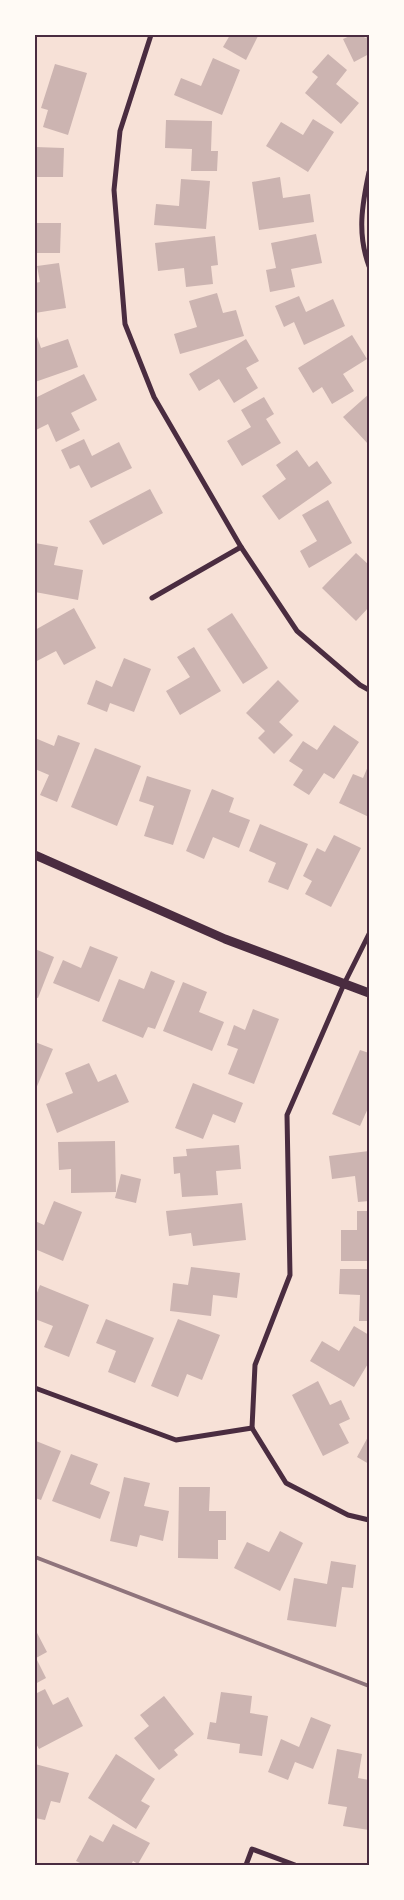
<svg xmlns="http://www.w3.org/2000/svg" width="404" height="1900" viewBox="0 0 404 1900" font-family="Cabin,sans-serif">
  <rect width="100%" height="100%" fill="#f7e1d7"/>
  <g fill="#ccb4b1">
    <path d="M230,35L258,36L246,60L223,47Z"/>
    <path d="M352,35H363L365,38L369,36V54L354,62L343,39Z"/>
    <path d="M328,54L347,70L336,84L359,103L341,124L305,93L318,77L312,72Z"/>
    <path d="M213,58L240,70L222,115L174,95L181,78L201,86Z"/>
    <path d="M55,64L87,73L68,135L43,127L48,110L41,108Z"/>
    <path d="M313,119L334,132L308,172L266,146L281,122L303,135Z"/>
    <path d="M166,120L212,121L211,151H218L217,171H191L192,149L165,148Z"/>
    <path d="M35,147L64,148L63,177H35Z"/>
    <path d="M280,177L283,198L310,194L314,222L259,230L252,182Z"/>
    <path d="M181,179L210,181L206,229L154,225L156,204L179,206Z"/>
    <path d="M35,223H61L60,253H35Z"/>
    <path d="M316,234L322,263L291,269L295,287L270,292L266,270L276,268L271,243Z"/>
    <path d="M215,236L218,265L211,266L213,284L186,287L184,268L158,271L155,243Z"/>
    <path d="M59,263L66,308L35,313V283L40,282L37,266Z"/>
    <path d="M217,293L223,313L236,310L244,336L180,354L174,334L197,327L189,301Z"/>
    <path d="M299,296L306,312L333,299L345,326L304,345L294,322L284,327L275,306Z"/>
    <path d="M35,331L41,348L68,339L78,367L35,382Z"/>
    <path d="M352,335L367,359L343,374L354,391L332,404L322,387L313,393L298,368Z"/>
    <path d="M246,339L259,361L246,368L258,388L234,403L219,379L199,391L189,374Z"/>
    <path d="M84,374L97,400L71,413L80,430L56,442L48,424L36,430L35,398Z"/>
    <path d="M369,394V445L343,417Z"/>
    <path d="M264,397L274,414L266,419L281,443L242,466L227,441L251,427L241,410Z"/>
    <path d="M84,439L92,456L119,442L132,468L91,488L79,465L70,469L61,450Z"/>
    <path d="M297,450L309,467L317,461L332,483L279,520L262,496L286,479L276,465Z"/>
    <path d="M150,489L163,513L103,545L89,521Z"/>
    <path d="M328,500L352,543L309,568L300,551L317,541L302,515Z"/>
    <path d="M35,543L58,547L54,565L83,570L78,600L35,592Z"/>
    <path d="M356,553L369,565V607L356,621L322,588Z"/>
    <path d="M74,608L96,648L64,665L56,651L35,662V630Z"/>
    <path d="M232,613L268,668L243,684L207,629Z"/>
    <path d="M194,647L221,691L180,715L166,691L190,677L177,657Z"/>
    <path d="M124,658L151,669L134,712L110,703L107,712L87,704L96,680L112,687Z"/>
    <path d="M278,680L299,701L279,722L293,735L274,754L258,738L265,731L246,713Z"/>
    <path d="M334,725L359,742L334,779L324,773L309,795L293,785L303,770L289,761L303,741L317,750Z"/>
    <path d="M58,735L80,743L57,802L40,795L49,775L35,769V738L54,746Z"/>
    <path d="M95,748L141,766L117,826L71,807Z"/>
    <path d="M369,764V817L339,803L353,774L363,778Z"/>
    <path d="M147,776L191,790L173,845L144,836L154,806L139,801Z"/>
    <path d="M212,789L234,798L229,812L250,820L239,848L213,837L204,859L186,851Z"/>
    <path d="M260,824L308,844L288,890L268,882L276,863L249,851Z"/>
    <path d="M334,835L361,848L331,907L305,894L312,881L303,876L317,848L325,852Z"/>
    <path d="M90,946L118,957L99,1002L53,983L63,960L81,968Z"/>
    <path d="M35,949L54,957L38,998L35,997Z"/>
    <path d="M151,971L175,981L155,1029L148,1027L143,1038L102,1021L119,979L144,989Z"/>
    <path d="M183,982L207,992L199,1012L224,1022L212,1051L163,1031Z"/>
    <path d="M253,1009L279,1019L254,1084L228,1074L238,1049L227,1045L234,1025L245,1030Z"/>
    <path d="M35,1042L53,1049L35,1091Z"/>
    <path d="M360,1050L369,1053V1106L360,1126L332,1114Z"/>
    <path d="M89,1063L98,1082L116,1074L129,1102L57,1133L46,1104L73,1093L65,1073Z"/>
    <path d="M193,1083L243,1103L235,1123L213,1114L203,1139L175,1128Z"/>
    <path d="M115,1141L116,1192L71,1193V1169L59,1170L58,1142Z"/>
    <path d="M239,1145L241,1169L216,1171L218,1195L182,1197L180,1173L174,1174L173,1157L187,1156L186,1149Z"/>
    <path d="M369,1151V1201L358,1202L355,1176L332,1179L329,1156Z"/>
    <path d="M121,1174L141,1179L136,1203L115,1198Z"/>
    <path d="M54,1201L82,1212L63,1261L35,1249V1221L44,1225Z"/>
    <path d="M242,1203L246,1240L193,1246L191,1233L169,1236L166,1211Z"/>
    <path d="M357,1211H369V1261H341V1230H357Z"/>
    <path d="M191,1267L240,1273L237,1298L213,1295L211,1316L170,1311L173,1283L188,1285Z"/>
    <path d="M340,1269H369V1321H359L360,1295L339,1294Z"/>
    <path d="M40,1285L89,1305L69,1357L44,1347L53,1326L35,1319V1298Z"/>
    <path d="M106,1319L154,1338L135,1383L108,1372L116,1351L96,1343Z"/>
    <path d="M178,1319L220,1335L202,1380L187,1374L178,1397L151,1386Z"/>
    <path d="M354,1326L369,1335V1362L354,1387L310,1361L322,1341L339,1351Z"/>
    <path d="M318,1381L330,1405L341,1400L350,1419L339,1424L349,1443L323,1456L292,1395Z"/>
    <path d="M369,1435V1464L357,1457Z"/>
    <path d="M36,1441L61,1451L41,1500L35,1498Z"/>
    <path d="M71,1454L98,1464L90,1484L110,1492L100,1519L52,1501Z"/>
    <path d="M124,1477L150,1483L144,1506L169,1511L163,1541L140,1535L137,1547L110,1541Z"/>
    <path d="M179,1487H210L209,1511H226V1540H218V1559L178,1558Z"/>
    <path d="M280,1531L303,1543L280,1591L234,1568L247,1542L269,1552Z"/>
    <path d="M331,1561L356,1565L353,1588L342,1587L336,1627L287,1620L294,1578L327,1584Z"/>
    <path d="M35,1629L47,1652L36,1658L46,1678L35,1684Z"/>
    <path d="M45,1689L53,1705L68,1697L83,1726L39,1749L35,1742V1694Z"/>
    <path d="M221,1692L252,1696L250,1713L268,1716L262,1756L239,1753L240,1744L207,1739L210,1722L216,1723Z"/>
    <path d="M164,1696L194,1734L174,1750L178,1755L159,1770L134,1738L149,1726L140,1715Z"/>
    <path d="M311,1717L331,1725L313,1769L295,1762L288,1780L268,1772L281,1739L299,1747Z"/>
    <path d="M337,1749L362,1754L358,1778L369,1780V1830L343,1826L347,1807L328,1804Z"/>
    <path d="M116,1754L155,1779L141,1801L150,1806L136,1829L88,1798Z"/>
    <path d="M35,1764L69,1773L60,1803L51,1801L45,1820L35,1818Z"/>
    <path d="M113,1824L150,1843L138,1864L133,1861L131,1865H84L76,1861L90,1835L103,1842Z"/>
  </g>
  <g fill="none" stroke-linecap="round" stroke-linejoin="round">
    <g stroke="#4a2c40" stroke-width="5">
      <path d="M151,35L120,131L114,190L125,324L154,397L241,547L297,631L360,685L369,690"/>
      <path d="M369,172C362,205 357,234 369,266"/>
      <path d="M152,598L241,547"/>
      <path d="M35,1388L176,1440L252,1428"/>
      <path d="M252,1428L255,1365L290,1275L287,1115L344,984L369,934"/>
      <path d="M252,1428L286,1483L348,1515L369,1520"/>
      <path d="M246,1865L252,1849L295,1865"/>
    </g>
    <path stroke="#4a2c40" stroke-width="9" d="M35,855L225,939L369,993"/>
    <path stroke="#8f747c" stroke-width="4" d="M35,1557L369,1686"/>
  </g>
  <rect width="404" height="1900" fill="none" stroke="#fffaf5" stroke-width="72"/>
  <rect x="36" y="36" width="332" height="1828" fill="none" stroke="#4a2c40" stroke-width="2"/>
</svg>
